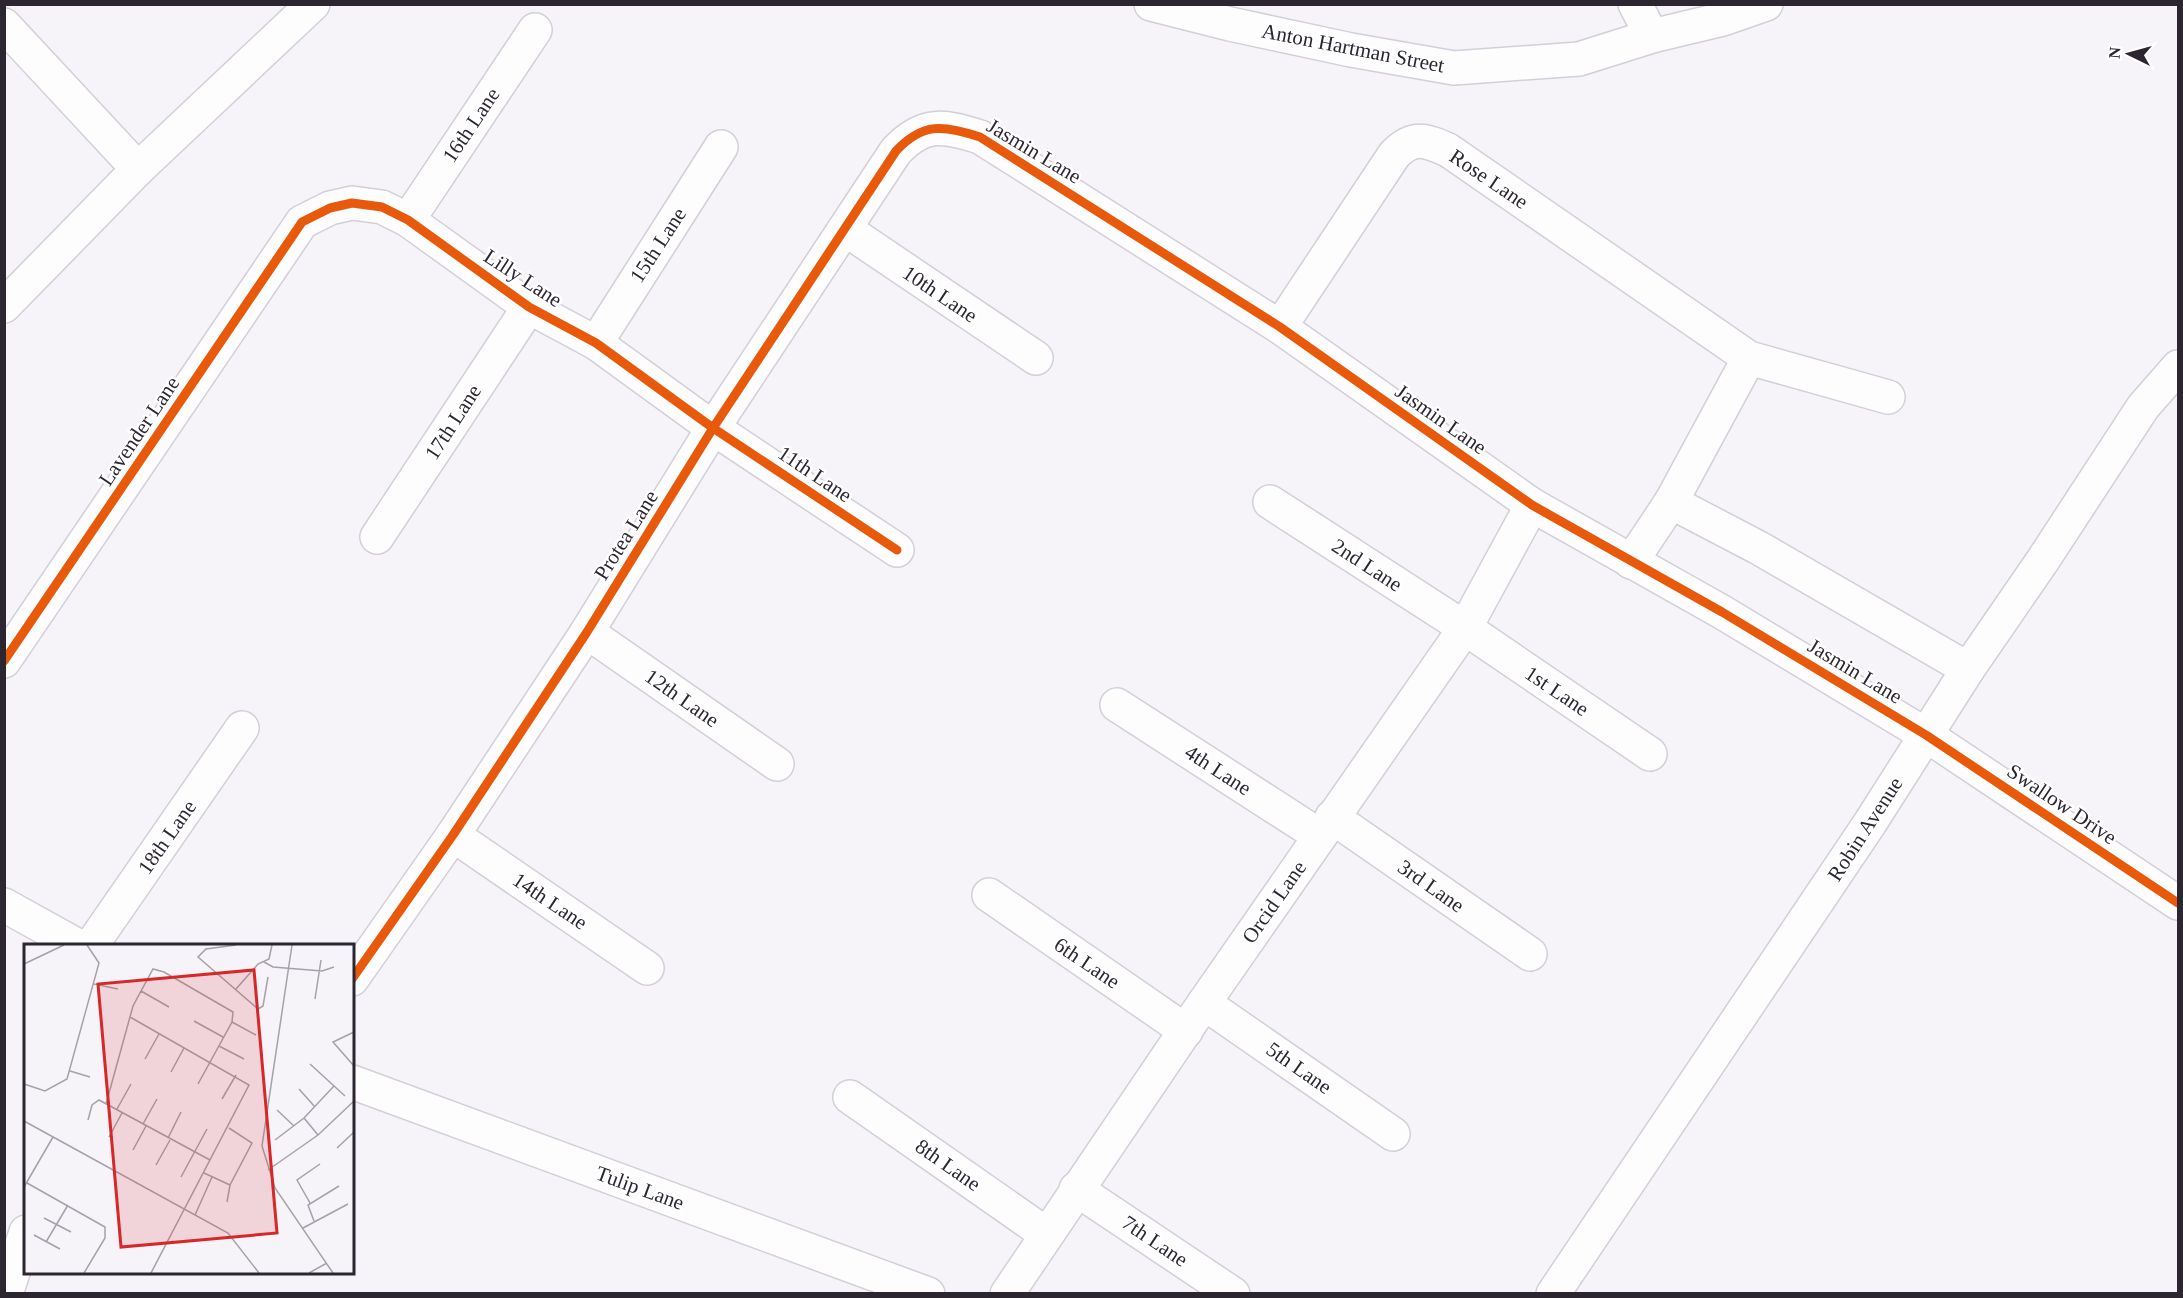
<svg xmlns="http://www.w3.org/2000/svg" width="2183" height="1298" viewBox="0 0 2183 1298" font-family="'Times New Roman',serif">
  <rect width="100%" height="100%" fill="#f6f3f9"/>
  <g fill="none" stroke-linecap="round" stroke-linejoin="round">
    <defs>
      <g id="minor">
        <path d="M1151,4L1230,24L1351,50L1454,68L1579,59L1652,36L1723,19L1766,4"/>
        <path d="M1635,4L1652,36"/>
        <path d="M4,25L138,169"/>
        <path d="M408,220L535,30"/>
        <path d="M845,229L1036,358"/>
        <path d="M4,306L138,169L313,4"/>
        <path d="M1280,327L1394,155C1413,135 1425,140 1448,150L1749,358L1888,397"/>
        <path d="M596,343L721,147"/>
        <path d="M1270,502L1465,628L1650,754"/>
        <path d="M1671,502L1759,548L1968,669"/>
        <path d="M377,537L529,307"/>
        <path d="M1631,562L1671,502L1749,358"/>
        <path d="M587,632L777,764"/>
        <path d="M4,661L302,222L330,208L352,203L382,207L408,220L529,307L596,343L713,428L897,550"/>
        <path d="M1117,705L1320,836"/>
        <path d="M1332,817L1530,954"/>
        <path d="M453,835L647,968"/>
        <path d="M989,895L1186,1031"/>
        <path d="M4,905L78,946"/>
        <path d="M91,946L242,728"/>
        <path d="M352,979L453,835L587,632L713,428L896,151C923,122 944,125 980,137L1280,327L1532,505L1722,612L1926,735L2178,903"/>
        <path d="M1204,1003L1393,1134"/>
        <path d="M352,1082L928,1294"/>
        <path d="M850,1097L1046,1234"/>
        <path d="M1076,1189L1233,1294"/>
        <path d="M6,1294L26,1232"/>
        <path d="M1007,1294L1204,1003L1465,628L1532,505"/>
        <path d="M1553,1294L1870,823L1968,669L2043,560L2143,407L2178,367"/>
      </g>
    </defs>
    <use href="#minor" stroke="#d3cfd8" stroke-width="36"/>
    <use href="#minor" stroke="#fefdfe" stroke-width="33"/>
    <defs>
      <g id="cycleway">
        <path d="M4,661L302,222L330,208L352,203L382,207L408,220L529,307L596,343L713,428L897,550"/>
        <path d="M352,979L453,835L587,632L713,428L896,151C923,122 944,125 980,137L1280,327L1532,505L1722,612L1926,735L2178,903"/>
      </g>
    </defs>
    <use href="#cycleway" stroke="#fff" stroke-width="13"/>
    <use href="#cycleway" stroke="#e8590c" stroke-width="9"/>
  </g>
  <g text-anchor="middle" stroke-width="5" stroke-linejoin="round" paint-order="stroke">
    <g font-size="21" fill="#2c2631" stroke="#fff">
      <text transform="translate(1353 48) rotate(11)" y="7">Anton Hartman Street</text>
      <text transform="translate(471 125) rotate(-56)" y="7">16th Lane</text>
      <text transform="translate(1034 151) rotate(31)" y="7">Jasmin Lane</text>
      <text transform="translate(1489 179) rotate(34)" y="7">Rose Lane</text>
      <text transform="translate(658 245) rotate(-57)" y="7">15th Lane</text>
      <text transform="translate(523 278) rotate(33)" y="7">Lilly Lane</text>
      <text transform="translate(940 294) rotate(34)" y="7">10th Lane</text>
      <text transform="translate(1441 419) rotate(35)" y="7">Jasmin Lane</text>
      <text transform="translate(453 422) rotate(-57)" y="7">17th Lane</text>
      <text transform="translate(139 431) rotate(-56)" y="7">Lavender Lane</text>
      <text transform="translate(815 474) rotate(34)" y="7">11th Lane</text>
      <text transform="translate(626 535) rotate(-58)" y="7">Protea Lane</text>
      <text transform="translate(1367 565) rotate(33)" y="7">2nd Lane</text>
      <text transform="translate(1855 671) rotate(31)" y="7">Jasmin Lane</text>
      <text transform="translate(1557 691) rotate(34)" y="7">1st Lane</text>
      <text transform="translate(682 698) rotate(35)" y="7">12th Lane</text>
      <text transform="translate(1218 770) rotate(33)" y="7">4th Lane</text>
      <text transform="translate(2062 804) rotate(34)" y="7">Swallow Drive</text>
      <text transform="translate(1865 829) rotate(-57)" y="7">Robin Avenue</text>
      <text transform="translate(167 837) rotate(-55)" y="7">18th Lane</text>
      <text transform="translate(1431 886) rotate(35)" y="7">3rd Lane</text>
      <text transform="translate(550 901) rotate(34)" y="7">14th Lane</text>
      <text transform="translate(1274 902) rotate(-55)" y="7">Orcid Lane</text>
      <text transform="translate(1087 963) rotate(34)" y="7">6th Lane</text>
      <text transform="translate(1299 1068) rotate(35)" y="7">5th Lane</text>
      <text transform="translate(948 1165) rotate(35)" y="7">8th Lane</text>
      <text transform="translate(640 1188) rotate(20)" y="7">Tulip Lane</text>
      <text transform="translate(1155 1241) rotate(34)" y="7">7th Lane</text>
    </g>
  </g>
  <g transform="translate(24 944)">
    <rect width="330" height="330" fill="#f6f3f9"/>
    <path fill="none" stroke="#a5a1a9" stroke-width="1.5" d="M212,1L182,5L174,13L234,65L239,62L244,33M268,1L238,202L251,244L309,329M240,18L249,23L298,27L310,23M0,20L40,1M70,40L94,45M212,45L234,20L245,15L248,1M117,47L145,63M291,55L297,16M106,73L225,141L127,329M170,77L199,93M208,78L232,91M330,88L309,98L330,122M195,102L220,115M121,115L135,90M286,120L321,152M46,127L66,133M147,128L160,104M0,140L21,147L43,135L75,19L63,1M275,145L291,163M198,155L212,131M82,160L109,62L129,25L140,28L209,68L208,78L174,140M93,165L107,140M253,166L270,182M280,174L294,191M64,176L68,161L75,156L186,216M0,177L204,289L235,329M119,180L133,155M85,193L98,169M144,194L157,168M251,196L280,174L310,142M313,204L330,188M109,206L122,182M132,221L146,196M244,226L294,191L330,157M180,229L206,241M157,233L183,185M3,239L81,283V294L60,329M0,243L29,193M203,258L206,241L228,199L205,184M286,259L273,236L296,220M171,271L188,233M20,274L47,288M290,277L284,261L315,242M279,284L324,260M10,291L36,305M22,298L44,261M285,329L303,319"/>
    <path fill="#d62828" fill-opacity="0.15" stroke="#d62828" stroke-width="3" d="M230,26L253,289L97,303L74,40Z"/>
    <rect width="330" height="330" fill="none" stroke="#2c2631" stroke-width="3"/>
  </g>
  <rect width="2183" height="1298" fill="none" stroke="#2c2631" stroke-width="12"/>
  <g transform="translate(2129 54) rotate(275)" stroke="#ffffff" stroke-width="4.5" paint-order="stroke">
  <path d="M0-4.5L10 22L0 15L-10 22Z" fill="#2c2631"/>
  <text y="-9" font-size="16" font-weight="bold" text-anchor="middle" fill="#2c2631">N</text>
  </g>
</svg>
